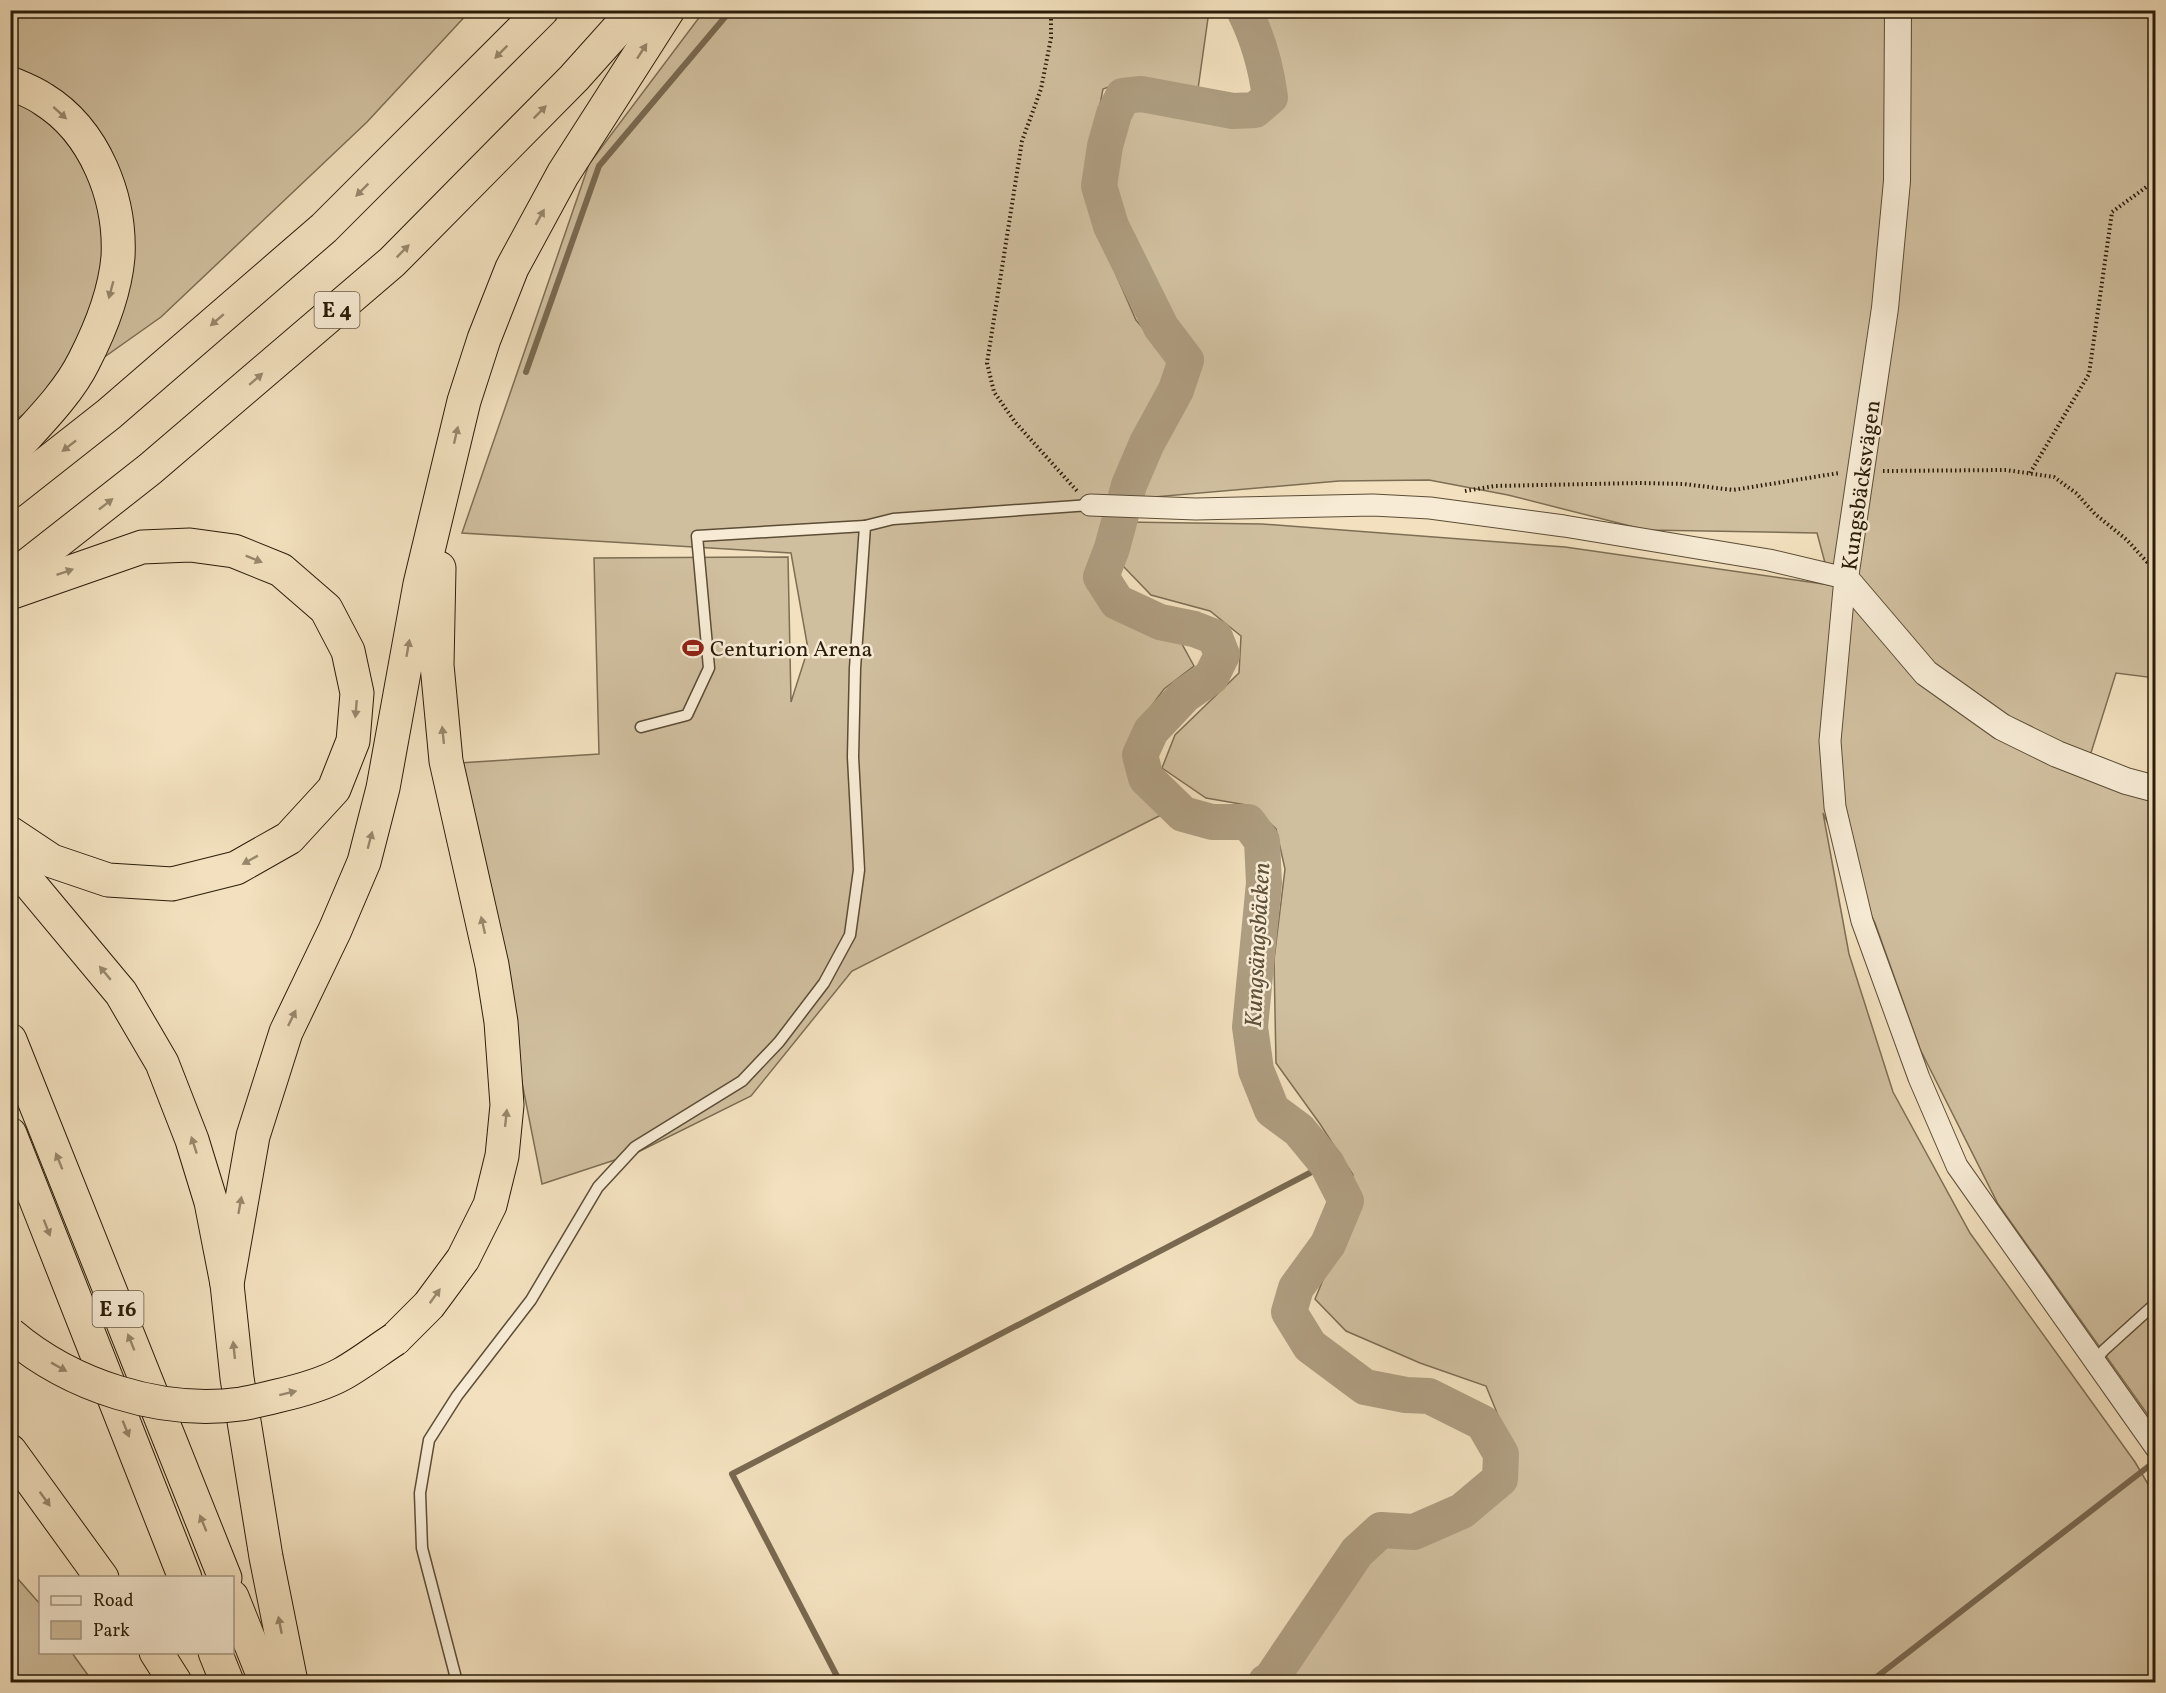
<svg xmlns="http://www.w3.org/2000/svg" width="2166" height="1693" viewBox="0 0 2166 1693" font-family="Vollkorn,serif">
  <rect width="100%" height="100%" fill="#f2e0be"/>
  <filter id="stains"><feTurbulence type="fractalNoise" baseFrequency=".00333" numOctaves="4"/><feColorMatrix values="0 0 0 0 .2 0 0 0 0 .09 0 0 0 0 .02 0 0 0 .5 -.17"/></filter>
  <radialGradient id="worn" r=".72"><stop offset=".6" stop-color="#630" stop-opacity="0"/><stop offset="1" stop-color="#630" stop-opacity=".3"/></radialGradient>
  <g fill="#d0bf9f" stroke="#7d6e54" stroke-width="1.5">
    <path d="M11,11H470L367,122L161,317L11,423Z"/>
    <path d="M704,11H1209L1197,96L1180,88L1134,78L1103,89L1085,183L1097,231L1136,320L1169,359L1138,448L1114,492L1104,535L1090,573L1104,603L1139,629L1177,635L1194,666L1164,689L1136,727L1124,761L1137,786L1165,813L852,971L751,1096L636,1153L542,1184L459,763L599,754L594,558L788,557L791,702L808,649L791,553L462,533L589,164Z"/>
    <path d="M1254,11H2155V678L2116,673L2084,775L2155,803V1425L1998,1204L1920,1049L1875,923L1823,813L1849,954L1893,1092L1970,1233L2135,1462L2155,1496V1682H1274L1322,1611L1365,1553L1454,1523L1510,1486L1506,1435L1486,1386L1420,1363L1346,1331L1315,1299L1340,1239L1353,1175L1320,1124L1276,1063L1274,960L1285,869L1276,829L1252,806L1206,798L1162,768L1175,735L1239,673L1241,636L1210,611L1151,595L1123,566L1125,522L1262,524L1565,547L1831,585L1817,533L1646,530L1508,495L1429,480L1339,481L1131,499L1147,455L1190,378L1198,353L1152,302L1137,270L1113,212L1104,175L1119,121L1132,102L1156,104L1202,117L1258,123L1277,102L1274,63L1262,27Z"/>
    <path d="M11,1571L40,1604V1652L72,1653L93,1682H11Z"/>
  </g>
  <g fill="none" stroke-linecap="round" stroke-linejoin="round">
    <g stroke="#796950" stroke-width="6">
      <path d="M526,372L599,166L731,10"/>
      <path d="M840,1682L732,1474L1327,1164"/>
      <path d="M1870,1682L2149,1466"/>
    </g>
    <path stroke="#ae9d80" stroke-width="36" d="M1244,10C1258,38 1266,66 1270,97L1255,110L1233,111L1141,94L1123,96L1114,114L1105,146L1099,186L1111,226L1161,327L1186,360L1176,390L1147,443L1129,485L1112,548L1101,577L1117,602L1160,622L1194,629L1215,637L1222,655L1211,677L1185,695L1151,731L1140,755L1146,778L1183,814L1212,822H1248L1262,841L1264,883L1250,1027L1256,1070L1272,1110L1299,1130L1327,1164L1346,1201L1328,1244L1296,1288L1289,1312L1310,1346L1365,1387L1406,1395L1429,1396L1483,1423L1501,1454L1500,1479L1462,1511L1414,1532L1381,1530L1357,1552L1271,1679L1266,1682"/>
    <defs>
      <g id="service">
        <path d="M641,727L687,715L709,668L697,536L865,526"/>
        <path d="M2094,1362L2104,1350L2156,1303"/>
        <path d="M457,1682L422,1548L420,1493L429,1440L457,1396L531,1300L598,1187L635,1147L742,1081L779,1042L824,983L850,935L859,870L853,757L855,668L865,526L893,519L1090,505"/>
      </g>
      <path id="minor" d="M1090,505L1196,509L1373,505L1430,508L1564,526L1769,560L1845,578L1830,741L1835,807L1862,921L1919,1078L1957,1166L2156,1448"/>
      <path id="tertiary" d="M1898,10L1897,181L1885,308L1845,578L1926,673L2002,727L2057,754L2126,781L2156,789"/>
      <g id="motorway">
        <path d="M10,83C22,88 33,92 43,99C95,131 121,198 118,257C115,292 100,330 84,361C68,394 35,426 10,454"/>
        <path d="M10,492L109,414L324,228L542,10"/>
        <path d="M10,579L150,469L392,262L574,78L635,10"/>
        <path d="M10,593L142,547L190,545L234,551L281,570L326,609L348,651L357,693L353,741L334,789L289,838L236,868L172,884L108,880L52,861L10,833"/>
        <path d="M10,860L121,993L162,1063L192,1140L211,1202L227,1284L237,1378L266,1557L291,1682"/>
        <path d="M10,1040L225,1578"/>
        <path d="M10,1134L185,1578"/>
        <path d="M227,1284L253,1136L286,1032L335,930L364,862L383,788L420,584L464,401L484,339L512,268L563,174L668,10"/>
        <path d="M395,1339L429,1305L463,1259L490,1205L502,1156L507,1105L501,1022L492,965L446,761L437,665L439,568"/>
        <path d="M10,1451L102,1578"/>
        <path d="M232,1597L266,1682"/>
        <path d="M156,1652L175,1682"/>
        <path d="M215,1652L227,1682"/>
      </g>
    </defs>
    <use href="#service" stroke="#5c4d36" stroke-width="13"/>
    <use href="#minor" stroke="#5c4d36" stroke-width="23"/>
    <use href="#tertiary" stroke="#5c4d36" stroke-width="28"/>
    <use href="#motorway" stroke="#2a1c08" stroke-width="35"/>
    <g stroke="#2a1c08" stroke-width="4" stroke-dasharray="1.5 3" stroke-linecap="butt">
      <path d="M1051,10V38L1041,89L1022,141L987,363L994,392L1015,422L1077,491"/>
      <path d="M1883,471L2006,470L2054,477L2076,493L2095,514L2127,540L2147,562L2156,567"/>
      <path d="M2030,473L2089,374L2112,212L2156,180"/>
      <path d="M1465,491L1494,486L1639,483L1684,484L1733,490L1839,473"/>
      <path d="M2141,1682L2156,1675"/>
    </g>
    <use href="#service" stroke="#f7ebd5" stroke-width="10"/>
    <use href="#minor" stroke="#f7ebd5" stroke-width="21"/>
    <use href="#tertiary" stroke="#f7ebd5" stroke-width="26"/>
    <use href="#motorway" stroke="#f2e0be" stroke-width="33"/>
    <defs>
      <path id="motorway-bridge" d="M10,1334C71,1386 161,1415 241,1404C253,1402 265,1399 277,1396C299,1391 322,1385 342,1374C360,1364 378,1350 395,1339"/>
    </defs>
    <use href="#motorway-bridge" stroke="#2a1c08" stroke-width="35" stroke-linecap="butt"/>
    <use href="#motorway-bridge" stroke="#f2e0be" stroke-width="33"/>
  </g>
  <defs><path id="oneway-solid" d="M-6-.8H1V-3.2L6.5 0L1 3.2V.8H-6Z" transform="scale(1.5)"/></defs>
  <g fill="#98886c">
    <use href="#oneway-solid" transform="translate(642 51) rotate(-57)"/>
    <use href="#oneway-solid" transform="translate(501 52) rotate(135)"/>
    <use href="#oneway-solid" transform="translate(540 112) rotate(-45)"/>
    <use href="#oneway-solid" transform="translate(60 113) rotate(42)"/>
    <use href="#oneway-solid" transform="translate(362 190) rotate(135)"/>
    <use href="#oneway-solid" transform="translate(540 217) rotate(-61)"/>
    <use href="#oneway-solid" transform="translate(403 251) rotate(-45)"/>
    <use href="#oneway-solid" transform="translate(111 290) rotate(105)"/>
    <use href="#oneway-solid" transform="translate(217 320) rotate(139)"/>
    <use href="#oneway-solid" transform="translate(256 379) rotate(-41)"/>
    <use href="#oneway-solid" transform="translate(456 435) rotate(-77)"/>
    <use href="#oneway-solid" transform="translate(69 446) rotate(142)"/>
    <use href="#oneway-solid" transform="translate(106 504) rotate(-38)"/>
    <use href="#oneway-solid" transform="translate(254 559) rotate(22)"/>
    <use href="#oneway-solid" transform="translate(65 572) rotate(-19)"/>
    <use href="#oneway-solid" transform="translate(408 648) rotate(-80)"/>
    <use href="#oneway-solid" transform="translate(356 709) rotate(95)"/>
    <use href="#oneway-solid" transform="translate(443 735) rotate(-96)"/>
    <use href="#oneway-solid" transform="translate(370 840) rotate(-75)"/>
    <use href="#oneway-solid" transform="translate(250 860) rotate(151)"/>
    <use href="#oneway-solid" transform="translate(483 925) rotate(-103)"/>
    <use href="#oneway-solid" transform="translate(105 973) rotate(-130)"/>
    <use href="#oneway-solid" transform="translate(292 1018) rotate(-64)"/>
    <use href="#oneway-solid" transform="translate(506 1118) rotate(-84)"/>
    <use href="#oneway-solid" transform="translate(194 1145) rotate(-108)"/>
    <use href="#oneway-solid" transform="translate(59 1161) rotate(-112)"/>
    <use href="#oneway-solid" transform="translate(240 1205) rotate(-80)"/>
    <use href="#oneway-solid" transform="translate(47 1228) rotate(69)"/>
    <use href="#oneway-solid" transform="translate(435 1296) rotate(-54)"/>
    <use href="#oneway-solid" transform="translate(131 1342) rotate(-112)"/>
    <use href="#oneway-solid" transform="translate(234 1350) rotate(-96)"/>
    <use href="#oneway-solid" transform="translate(59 1367) rotate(29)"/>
    <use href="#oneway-solid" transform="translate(288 1393) rotate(-14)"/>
    <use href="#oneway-solid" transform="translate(126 1429) rotate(68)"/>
    <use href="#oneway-solid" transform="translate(45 1499) rotate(54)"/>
    <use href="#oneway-solid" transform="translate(203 1523) rotate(-112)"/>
    <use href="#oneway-solid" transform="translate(280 1625) rotate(-101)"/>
  </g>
  <defs>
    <symbol id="stadium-bare" viewBox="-9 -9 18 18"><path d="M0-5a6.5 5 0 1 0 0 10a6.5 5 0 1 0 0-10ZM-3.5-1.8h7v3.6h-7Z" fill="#8f2418" stroke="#f7ebd5" stroke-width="2.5" paint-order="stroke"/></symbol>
  </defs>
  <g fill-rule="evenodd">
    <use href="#stadium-bare" x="678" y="633" width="30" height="30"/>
  </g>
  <g text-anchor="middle" stroke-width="5" stroke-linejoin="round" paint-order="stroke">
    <g fill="#f7ebd5" stroke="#685a46" stroke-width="1.5">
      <rect x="314.5" y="292" width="45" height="36" rx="4.5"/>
      <rect x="92.5" y="1291" width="51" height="36" rx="4.5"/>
    </g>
    <g font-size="21" font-weight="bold" fill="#2a1c08">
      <text x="337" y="317">E 4</text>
      <text x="118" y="1316">E 16</text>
    </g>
    <g font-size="22" fill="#2a1c08" stroke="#f7ebd5">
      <text transform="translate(1860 485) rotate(-82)" y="8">Kungsbäcksvägen</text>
    </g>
    <g font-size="22" fill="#2a1c08" stroke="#f7ebd5" text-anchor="start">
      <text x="710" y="656">Centurion Arena</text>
    </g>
    <g font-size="24" font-style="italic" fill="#5f5038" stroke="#f7ebd5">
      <text transform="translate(1257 945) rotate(-87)" y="8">Kungsängsbäcken</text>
    </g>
  </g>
  <rect width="2166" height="1693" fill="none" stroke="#f2e0be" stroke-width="36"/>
  <rect x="12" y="12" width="2142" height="1669" fill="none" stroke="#2a1c08" stroke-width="3"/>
  <rect x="18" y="18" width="2130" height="1657" fill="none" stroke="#2a1c08" stroke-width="1.5"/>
  <rect x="39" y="1576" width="195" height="78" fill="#f7ebd5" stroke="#a59883" stroke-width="1.5"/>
  <rect x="51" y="1596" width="30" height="9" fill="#f7ebd5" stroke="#a59883" stroke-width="1.5"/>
  <text x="93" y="1606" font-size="18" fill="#2a1c08">Road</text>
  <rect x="51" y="1621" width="30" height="18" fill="#d0bf9f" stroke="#a59883" stroke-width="1.5"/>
  <text x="93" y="1636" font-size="18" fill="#2a1c08">Park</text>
  <rect width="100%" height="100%" filter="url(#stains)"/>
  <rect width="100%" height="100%" fill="url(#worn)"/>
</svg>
